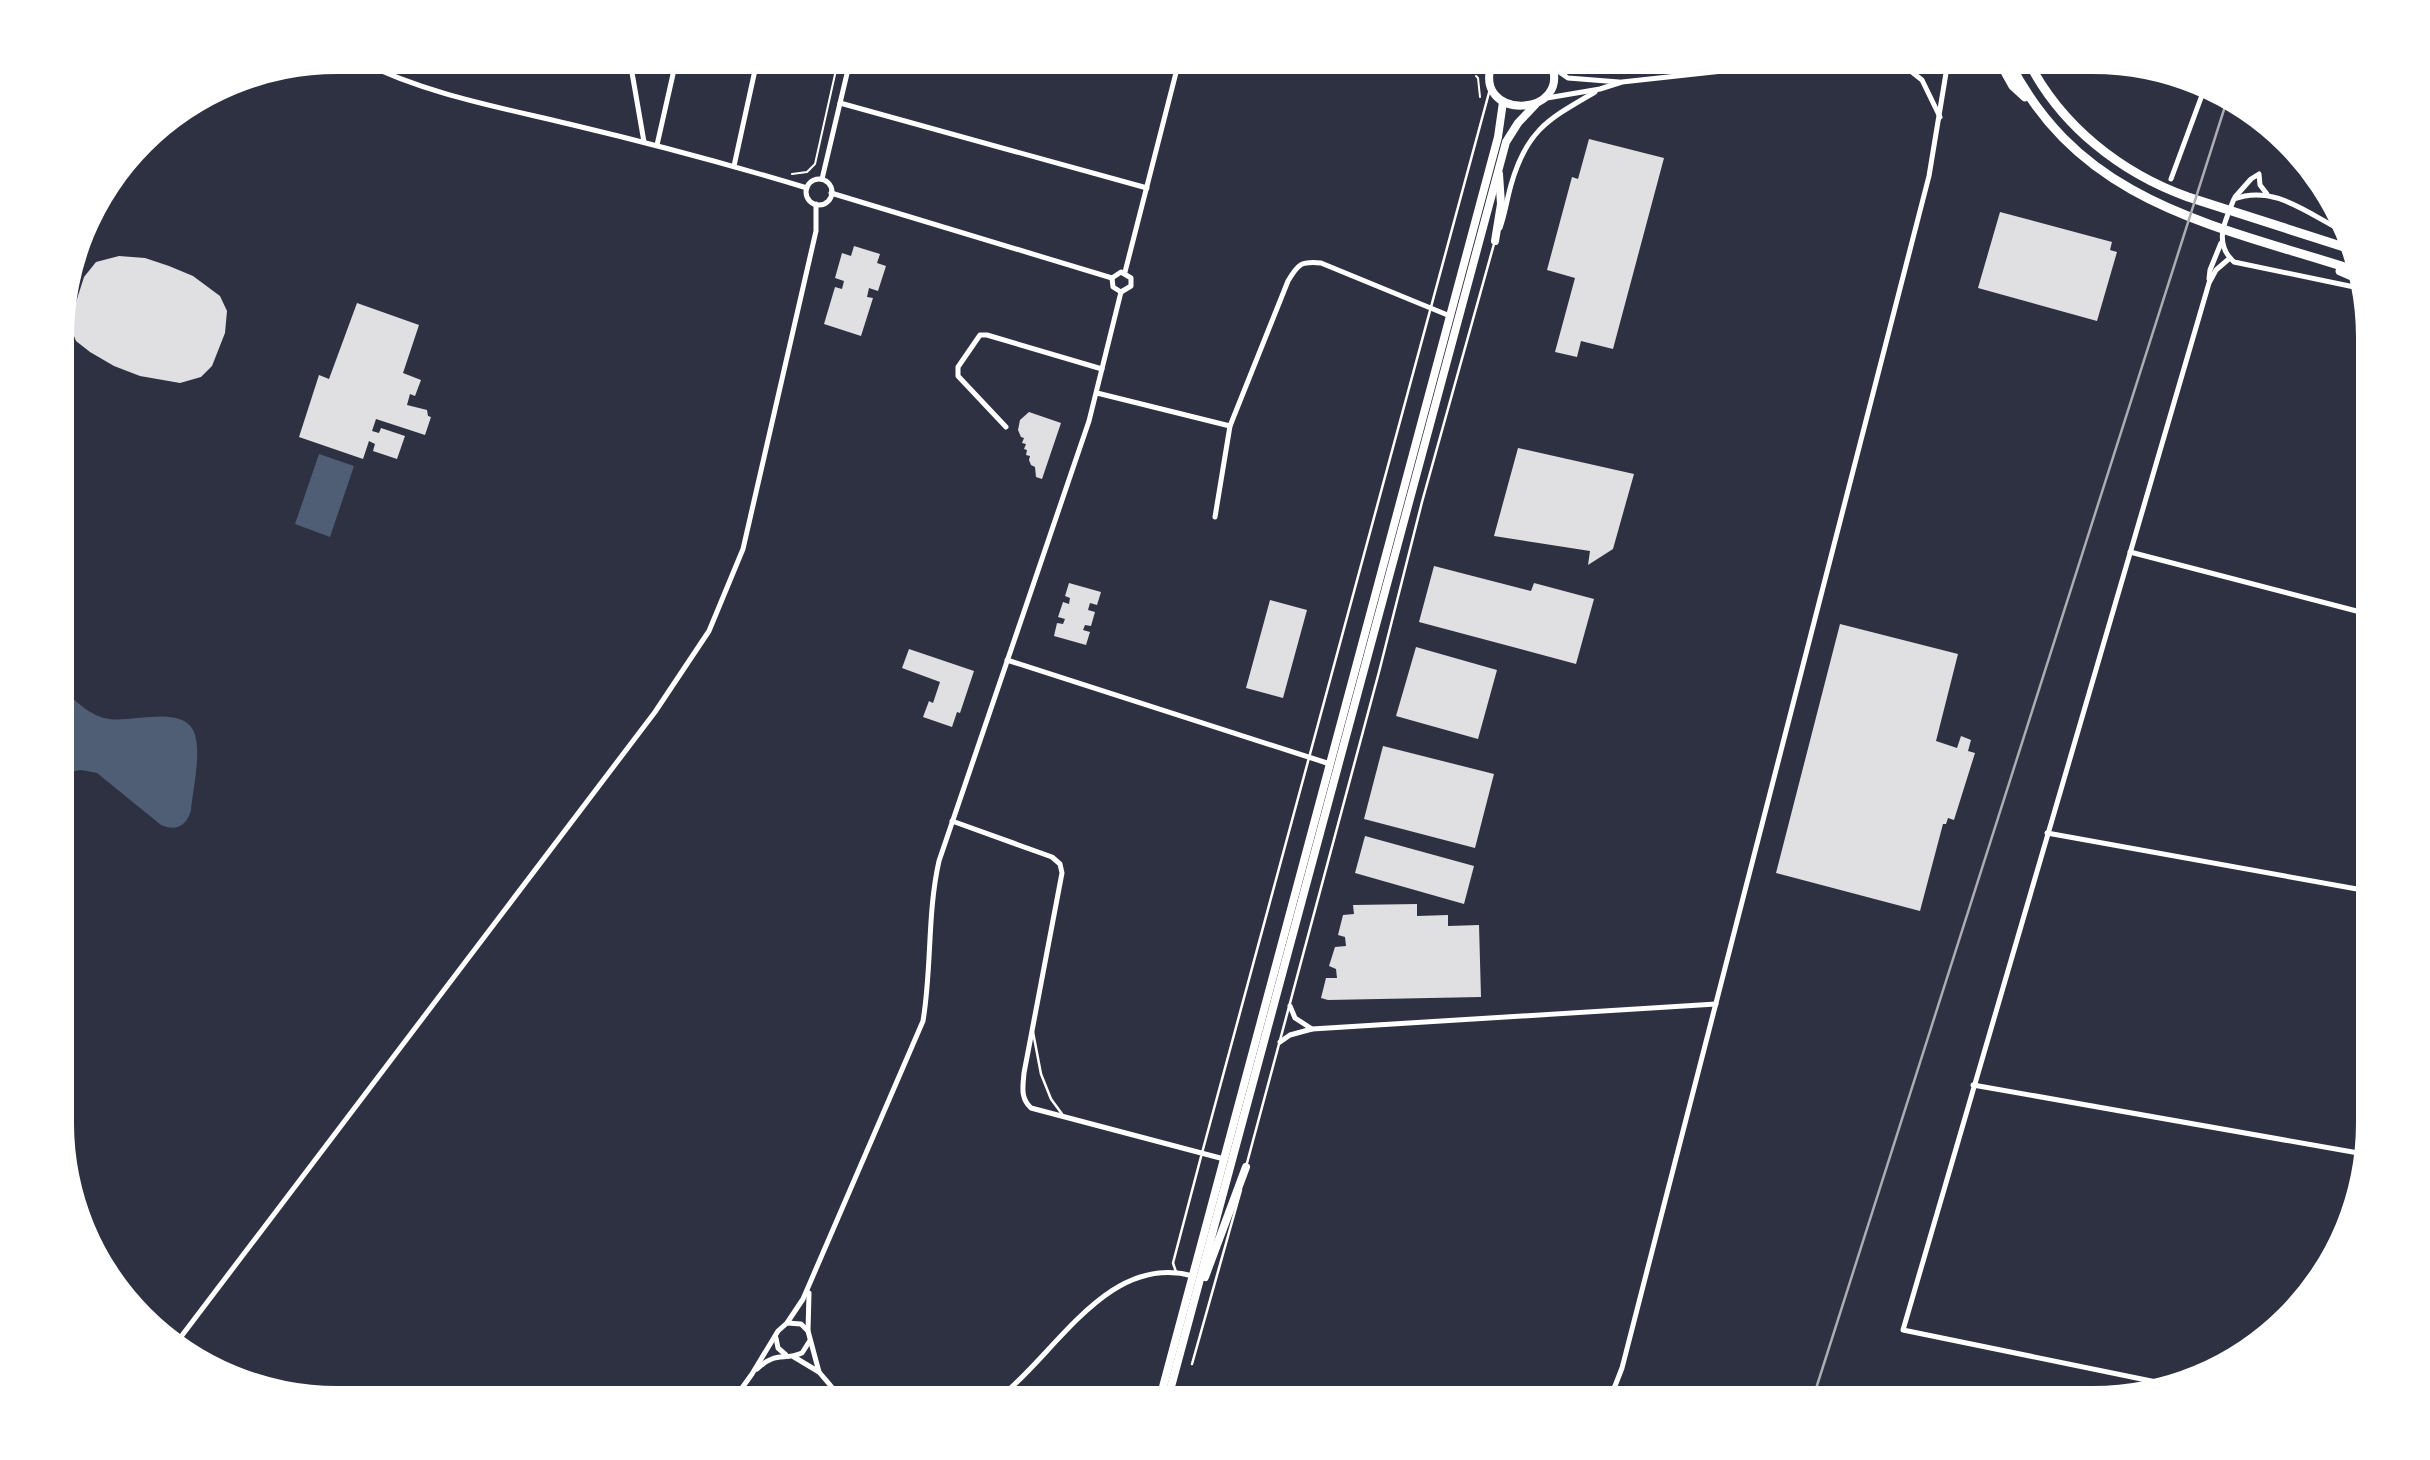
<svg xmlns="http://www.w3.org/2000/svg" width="2430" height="1460" viewBox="0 0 2430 1460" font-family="Arial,sans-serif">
  <rect width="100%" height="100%" fill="#2d3142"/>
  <g fill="#4f5d75">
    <path d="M319,454L354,466L330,537L295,524Z"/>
    <path d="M64,690C77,702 90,716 109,719C134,723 190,702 196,739C200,759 193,789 191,810C187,825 177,832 161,825L97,773L81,770L64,773Z"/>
  </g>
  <g fill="#e0e0e3">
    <path d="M1589,139L1664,158L1613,349L1581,341L1577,357L1555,352L1575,278L1547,270L1572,177L1578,179Z"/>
    <path d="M2000,212L2112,242L2110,250L2117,252L2097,321L1978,288Z"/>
    <path d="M854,246L880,254L877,263L886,266L878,291L869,288L867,297L873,298L861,336L824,324L835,287L842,289L844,281L835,278L842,253L851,256Z"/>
    <path d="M119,256L145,258L169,266L193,276L220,296L227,311L225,333L212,366L201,377L180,383L140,376L114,366L90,352L76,341L72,331L70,321L84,277L96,262Z"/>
    <path d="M357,303L419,325L403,373L421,380L415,396L410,394L407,405L427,410L428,416L431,417L425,435L376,419L372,431L379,433L381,428L405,436L397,459L373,451L375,444L369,441L363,459L299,437L319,375L329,379Z"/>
    <path d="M1029,412L1061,423L1042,479L1036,477L1035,467L1031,465L1029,460L1030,456L1026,455L1027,450L1024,449L1026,444L1022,443L1024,438L1021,437L1018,430L1020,420Z"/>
    <path d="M1518,448L1634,474L1613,549L1588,565L1590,551L1494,536Z"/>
    <path d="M1434,566L1531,591L1534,583L1594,599L1576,664L1419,622Z"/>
    <path d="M1069,583L1101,592L1097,605L1090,603L1088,610L1095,612L1091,626L1085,625L1083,630L1090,632L1086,645L1054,636L1057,623L1063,624L1065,619L1058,617L1063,602L1069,604L1070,598L1065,596Z"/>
    <path d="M1270,600L1307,610L1283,698L1246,688Z"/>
    <path d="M1840,624L1958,654L1936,741L1957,748L1961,736L1971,740L1968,751L1975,753L1954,820L1948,818L1946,824H1943L1920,911L1776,873Z"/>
    <path d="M1416,647L1497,670L1478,739L1396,716Z"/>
    <path d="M909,649L974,671L960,713L957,712L952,727L923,717L929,701L933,703L940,682L902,668Z"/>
    <path d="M1383,746L1494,774L1475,848L1364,819Z"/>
    <path d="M1365,836L1474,866L1464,904L1355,873Z"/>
    <path d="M1417,904V916L1448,915V926L1479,925L1481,997L1328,1000L1321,998L1326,978H1337L1336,969L1329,966L1335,947L1346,946L1345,937L1338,935L1343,915L1354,914L1353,905Z"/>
  </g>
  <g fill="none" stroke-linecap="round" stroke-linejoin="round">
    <g stroke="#fff" stroke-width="2">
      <path d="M1476,76L1478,78L1480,97"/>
      <path d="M792,174L807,172L815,164L838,61"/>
    </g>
    <g stroke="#fff" stroke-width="2.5">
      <path d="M1033,1032L1041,1074L1051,1099L1062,1114"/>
      <path d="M1247,1163L1379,672L1422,502L1494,244"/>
      <path d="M1176,1272L1173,1263L1202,1153L1490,89"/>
      <path d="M1192,1364L1241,1190"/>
    </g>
    <g stroke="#fff" stroke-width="5">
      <path d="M360,61C426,94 498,107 569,124C649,143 728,164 807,188"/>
      <path d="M630,61L644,142"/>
      <path d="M1454,61L1490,72"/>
      <path d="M1898,61L1922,80L1940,117"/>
      <path d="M1904,64C1924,68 1928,73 1948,65"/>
      <path d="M1552,67L1568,78L1619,82"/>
      <path d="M1547,98L1600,89L1622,82L1815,61"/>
      <path d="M840,103L1147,188"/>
      <path d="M657,145L676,61"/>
      <path d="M734,166L757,61"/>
      <path d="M822,179L850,61"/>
      <path d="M2171,179L2205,87"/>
      <circle cx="819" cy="192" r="13"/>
      <path d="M831,193L1112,278"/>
      <path d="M2235,197L2251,179L2259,174L2260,185L2267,194"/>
      <path d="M1500,228C1505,214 1507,199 1511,185C1527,129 1549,119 1595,92"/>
      <path d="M2341,230C2307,213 2273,184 2234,199C2225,221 2213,243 2234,262L2359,288"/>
      <path d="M1125,272L1179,61"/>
      <path d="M1112,278L1121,272L1131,278V286L1121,292"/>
      <path d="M1112,278L1113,287L1121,292"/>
      <path d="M2209,279L2210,270L2221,243"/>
      <path d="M1097,393L1230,426"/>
      <path d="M1006,427L958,376V367L980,335H987L1102,369"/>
      <path d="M1215,517L1230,426L1288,281C1298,264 1301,261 1321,263L1450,316"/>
      <path d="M2130,552L2368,614"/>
      <path d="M1007,660L1330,764"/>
      <path d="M952,821L1052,857L1060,864L1062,873L1024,1073C1023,1086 1020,1098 1031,1108L1224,1159"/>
      <path d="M2047,833L2368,891"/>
      <path d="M1312,1029L1716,1004"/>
      <path d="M1280,1042L1290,1035L1312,1029L1295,1018L1290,1006"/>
      <path d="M1973,1085L2364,1154"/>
      <path d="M809,1293L808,1331L819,1372L842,1399"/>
      <path d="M787,1323L801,1324L808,1331"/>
      <path d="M776,1338L778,1348L786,1355"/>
      <path d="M177,1342L655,712L709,631L743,549L816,231V204"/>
      <path d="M794,1357L819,1372"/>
      <path d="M757,1369C776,1351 783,1361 802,1353L809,1342"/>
      <path d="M2161,1383L1903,1330L2209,283L2216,270L2230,258"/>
      <path d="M1606,1398L1615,1386L1622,1368L1929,176L1948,61"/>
      <path d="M734,1399L752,1374L778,1331L787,1323L803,1299L923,1021C932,968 927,914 939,861L1089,421L1121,292"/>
      <path d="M998,1399C1056,1354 1108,1252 1193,1276"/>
    </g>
    <g stroke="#fff" stroke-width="8">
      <path d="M1493,61C1468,122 1576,119 1550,61"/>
      <path d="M1495,241L1501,204L1499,174"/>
      <path d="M1205,1277L1246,1167"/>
      <path d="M1160,1398L1498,137L1503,102"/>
      <path d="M1168,1398L1506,142L1518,123L1535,105"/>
    </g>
    <g stroke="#fff" stroke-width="9">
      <path d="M1999,61L2013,86L2025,97"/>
      <path d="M2009,61C2080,204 2215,225 2354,270"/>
      <path d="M2028,61C2061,126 2121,173 2188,197L2347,248"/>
      <path d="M2340,271L2356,278"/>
    </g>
    <path stroke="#abadb3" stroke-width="2.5" d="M1813,1398L2228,97"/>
  </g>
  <path d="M0 0H2430V1460H0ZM337 74H2093A263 263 0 0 1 2356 337V1123A263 263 0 0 1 2093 1386H337A263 263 0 0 1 74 1123V337A263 263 0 0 1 337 74Z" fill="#fff" fill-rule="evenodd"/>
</svg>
